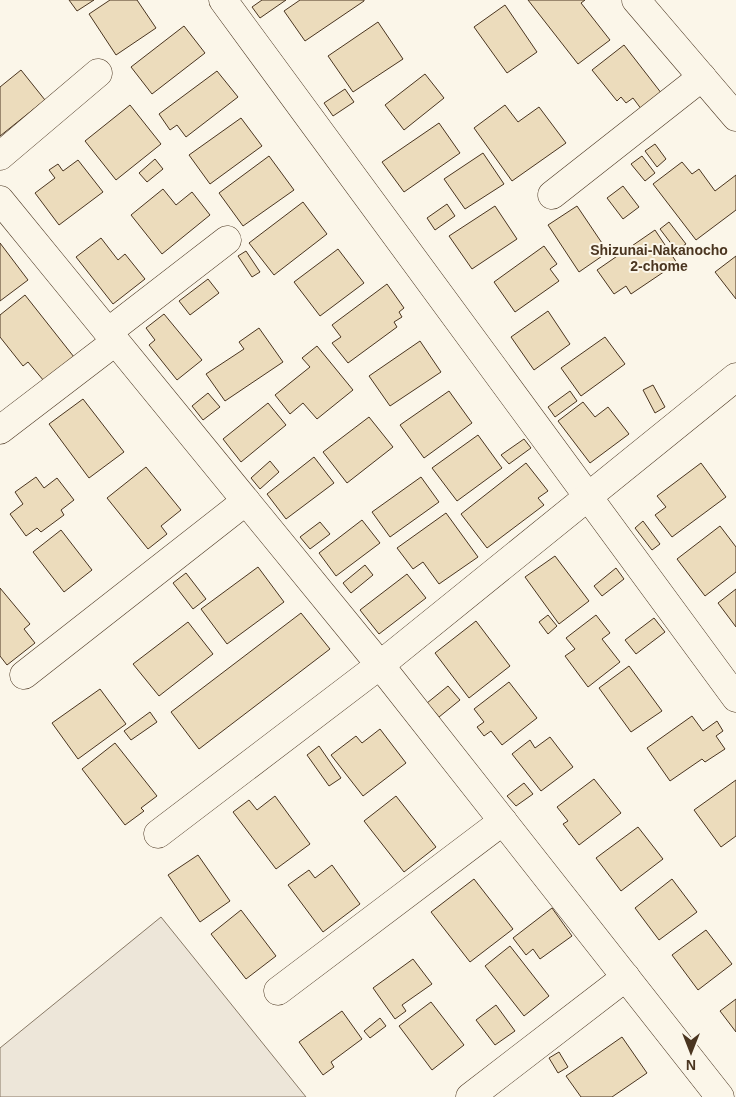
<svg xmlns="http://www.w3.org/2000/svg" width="736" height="1097" viewBox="0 0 736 1097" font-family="Helvetica,sans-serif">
  <rect width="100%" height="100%" fill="#fbf6e9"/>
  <path fill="#ede6d9" stroke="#887966" d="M161,917L306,1097H0V1048Z"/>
  <g fill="#ecdcbc" stroke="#4a3520">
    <path d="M69,0H94L77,11Z"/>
    <path d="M110,0H137L156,28L116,55L89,14Z"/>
    <path d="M262,0H286L260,18L252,7Z"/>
    <path d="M300,0H364V1L305,41L284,11Z"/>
    <path d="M528,0H585L581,3L610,40L578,64Z"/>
    <path d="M505,5L537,52L507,73L474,27Z"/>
    <path d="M378,22L403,59L353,92L328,56Z"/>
    <path d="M184,26L205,53L152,94L131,67Z"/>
    <path d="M624,45L662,94L642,110L633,98L626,103L621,97L617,101L592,70Z"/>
    <path d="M21,70L45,100L0,136V87Z"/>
    <path d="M217,71L238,97L186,137L177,125L170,130L159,114Z"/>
    <path d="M425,74L444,98L404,130L385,105Z"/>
    <path d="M345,89L354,102L333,116L324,103Z"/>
    <path d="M130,105L161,144L116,180L85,141Z"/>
    <path d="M505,105L518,122L539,107L566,143L512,181L474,128Z"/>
    <path d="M241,118L262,146L210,184L189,155Z"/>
    <path d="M439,123L460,153L404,192L382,162Z"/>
    <path d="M655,144L666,159L657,167L645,151Z"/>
    <path d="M483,153L504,184L465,209L444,179Z"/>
    <path d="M269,156L294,190L243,226L219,193Z"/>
    <path d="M642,156L655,173L645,181L631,164Z"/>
    <path d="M155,159L163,169L147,182L139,173Z"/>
    <path d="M78,160L103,192L59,225L35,193L55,178L49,170L58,164L63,171Z"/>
    <path d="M682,162L692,174L699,169L715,191L736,175V210L696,240L653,184Z"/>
    <path d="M623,186L639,207L623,219L607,198Z"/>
    <path d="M163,189L176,205L192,192L210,215L162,254L131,215Z"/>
    <path d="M303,202L327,234L274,275L249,243Z"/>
    <path d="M447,204L455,216L435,230L427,218Z"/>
    <path d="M495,206L517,239L472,269L449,236Z"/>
    <path d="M577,206L608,252L579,272L548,225Z"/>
    <path d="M669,222L686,244L676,250L660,229Z"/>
    <path d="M655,230L677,263L631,294L626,286L614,294L597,270Z"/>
    <path d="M101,238L118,260L125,254L145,279L113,304L76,257Z"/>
    <path d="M0,243L28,280L0,301Z"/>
    <path d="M544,246L557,264L550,269L559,281L515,312L494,282Z"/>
    <path d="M338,249L364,283L320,316L294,282Z"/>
    <path d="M246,251L260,272L252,277L238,256Z"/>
    <path d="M736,256V299L715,272Z"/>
    <path d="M208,279L219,293L190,315L179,301Z"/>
    <path d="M387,284L404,308L399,312L402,317L394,322L397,327L348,363L332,343L341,337L332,325Z"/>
    <path d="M25,295L74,357L44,381L28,362L23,366L0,337V315Z"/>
    <path d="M548,311L570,344L534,370L511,337Z"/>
    <path d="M164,314L202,360L177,380L149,345L155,340L146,328Z"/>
    <path d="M259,328L283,362L225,401L206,374L244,349L239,342Z"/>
    <path d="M605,337L625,364L581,396L561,368Z"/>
    <path d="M420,341L441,372L390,406L369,376Z"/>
    <path d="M317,346L353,390L317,419L303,403L290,414L275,395L310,367L302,358Z"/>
    <path d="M653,385L665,407L655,413L643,390Z"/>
    <path d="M449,391L472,423L424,458L400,425Z"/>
    <path d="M570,391L577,401L555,417L548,407Z"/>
    <path d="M208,393L220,407L203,420L192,406Z"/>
    <path d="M83,399L124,452L89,478L49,424Z"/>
    <path d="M583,402L595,417L608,407L629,434L590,463L558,421Z"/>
    <path d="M268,403L286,425L241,462L223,439Z"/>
    <path d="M369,417L393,447L347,483L323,452Z"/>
    <path d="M478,435L502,468L457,501L432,468Z"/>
    <path d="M524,439L531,448L509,464L501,455Z"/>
    <path d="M314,457L334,483L286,519L267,494Z"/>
    <path d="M270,461L279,472L260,489L251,478Z"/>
    <path d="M526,463L548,491L538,498L544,505L487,548L461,514Z"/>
    <path d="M701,463L726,497L672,537L655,515L666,507L657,496Z"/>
    <path d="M146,467L181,510L161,526L167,534L148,549L107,498Z"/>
    <path d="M36,477L44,488L57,478L74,500L61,510L64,515L41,532L37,528L26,536L10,514L23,504L15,492Z"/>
    <path d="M421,477L439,502L390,537L372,512Z"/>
    <path d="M446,513L478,557L439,584L423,562L413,569L397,548Z"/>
    <path d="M362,520L380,543L336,576L319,553Z"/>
    <path d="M643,521L660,544L652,550L635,528Z"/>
    <path d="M320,522L330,534L310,549L300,537Z"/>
    <path d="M720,526L736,547V572L705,596L677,559Z"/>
    <path d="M61,530L92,570L64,592L33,552Z"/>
    <path d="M555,556L589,601L559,624L525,577Z"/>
    <path d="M365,565L373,575L351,593L343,583Z"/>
    <path d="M258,567L284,602L227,644L201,609Z"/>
    <path d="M616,568L624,579L602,596L594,586Z"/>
    <path d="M186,573L206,599L193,609L173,583Z"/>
    <path d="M407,574L426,598L379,634L360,610Z"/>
    <path d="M0,588L30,624L24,629L35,643L7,665L0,656Z"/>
    <path d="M736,589V627L718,603Z"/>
    <path d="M301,613L330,649L199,749L171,712Z"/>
    <path d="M548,615L557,626L548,634L539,622Z"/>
    <path d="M596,615L610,633L602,639L620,662L588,687L565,656L575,649L566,638Z"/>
    <path d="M654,618L665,632L636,654L625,640Z"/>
    <path d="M476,621L510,666L469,698L435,653Z"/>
    <path d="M188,622L213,654L159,696L133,664Z"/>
    <path d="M629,666L662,711L631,732L599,688Z"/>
    <path d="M509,682L537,718L502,745L491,731L484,736L477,727L484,722L474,709Z"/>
    <path d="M448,686L460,700L439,717L427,703Z"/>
    <path d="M100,689L126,724L78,759L52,723Z"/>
    <path d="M150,712L157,722L131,740L124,731Z"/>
    <path d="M692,716L703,731L717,721L723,731L716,736L725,749L705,762L702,759L670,781L647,748Z"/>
    <path d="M380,729L406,763L363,796L331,755L356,736L362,743Z"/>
    <path d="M550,737L573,767L541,791L512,754L530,740L535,748Z"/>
    <path d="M115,743L157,796L141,808L144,811L125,825L82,769Z"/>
    <path d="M319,746L341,778L329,786L307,755Z"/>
    <path d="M594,779L621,813L579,845L563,824L568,821L557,807Z"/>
    <path d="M736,780V836L721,847L694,810Z"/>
    <path d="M524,783L533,794L516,806L507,796Z"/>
    <path d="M275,796L310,844L276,869L233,812L249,800L257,810Z"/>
    <path d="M396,796L436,847L404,872L364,821Z"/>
    <path d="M638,827L663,859L621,891L596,858Z"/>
    <path d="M198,855L230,901L200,922L168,875Z"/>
    <path d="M332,865L360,904L323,932L288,885L309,870L315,878Z"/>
    <path d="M474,879L513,929L470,962L431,912Z"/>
    <path d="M672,879L697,912L659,940L635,908Z"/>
    <path d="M552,908L572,936L540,959L533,949L526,955L513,938Z"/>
    <path d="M241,910L276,956L246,979L211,934Z"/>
    <path d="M706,930L732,964L698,990L672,955Z"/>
    <path d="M510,946L549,996L524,1016L485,966Z"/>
    <path d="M413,959L432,984L402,1005L406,1011L395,1019L373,988Z"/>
    <path d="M736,999V1032L720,1011Z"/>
    <path d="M431,1002L464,1045L432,1070L399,1026Z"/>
    <path d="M496,1005L515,1031L495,1045L476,1020Z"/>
    <path d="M342,1011L362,1039L331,1062L334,1067L323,1075L299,1042Z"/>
    <path d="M380,1018L386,1026L370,1038L364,1031Z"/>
    <path d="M622,1037L647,1073L612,1097H581L566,1076Z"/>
    <path d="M559,1052L568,1067L558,1073L549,1058Z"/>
  </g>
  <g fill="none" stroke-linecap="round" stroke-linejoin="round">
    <defs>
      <g id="minor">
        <path d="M223,0L736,698"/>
        <path d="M636,0L736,117"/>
        <path d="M0,156L98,73"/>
        <path d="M552,195L702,77"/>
        <path d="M0,200L380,665L720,1097"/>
        <path d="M108,332L227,240"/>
        <path d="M0,430L115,342"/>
        <path d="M24,675L246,501"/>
        <path d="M158,834L380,665L736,377"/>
        <path d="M278,991L503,821"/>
        <path d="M470,1097L626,977"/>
      </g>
    </defs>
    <use href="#minor" stroke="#4a3520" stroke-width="29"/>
    <use href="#minor" stroke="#fbf6e9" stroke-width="28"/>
  </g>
  <g text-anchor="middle" stroke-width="4" stroke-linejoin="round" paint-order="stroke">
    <g font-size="14" font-weight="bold" fill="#4a3520" stroke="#fbf6e9">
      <text x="659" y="255">Shizunai-Nakanocho<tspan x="659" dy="16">2-chome</tspan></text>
    </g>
  </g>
  <g transform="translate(691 1052) rotate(180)" stroke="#fbf6e9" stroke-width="4" paint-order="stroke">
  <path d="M0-4L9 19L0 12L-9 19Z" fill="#4a3520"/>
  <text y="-8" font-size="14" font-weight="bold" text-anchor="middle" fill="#4a3520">N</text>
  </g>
</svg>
